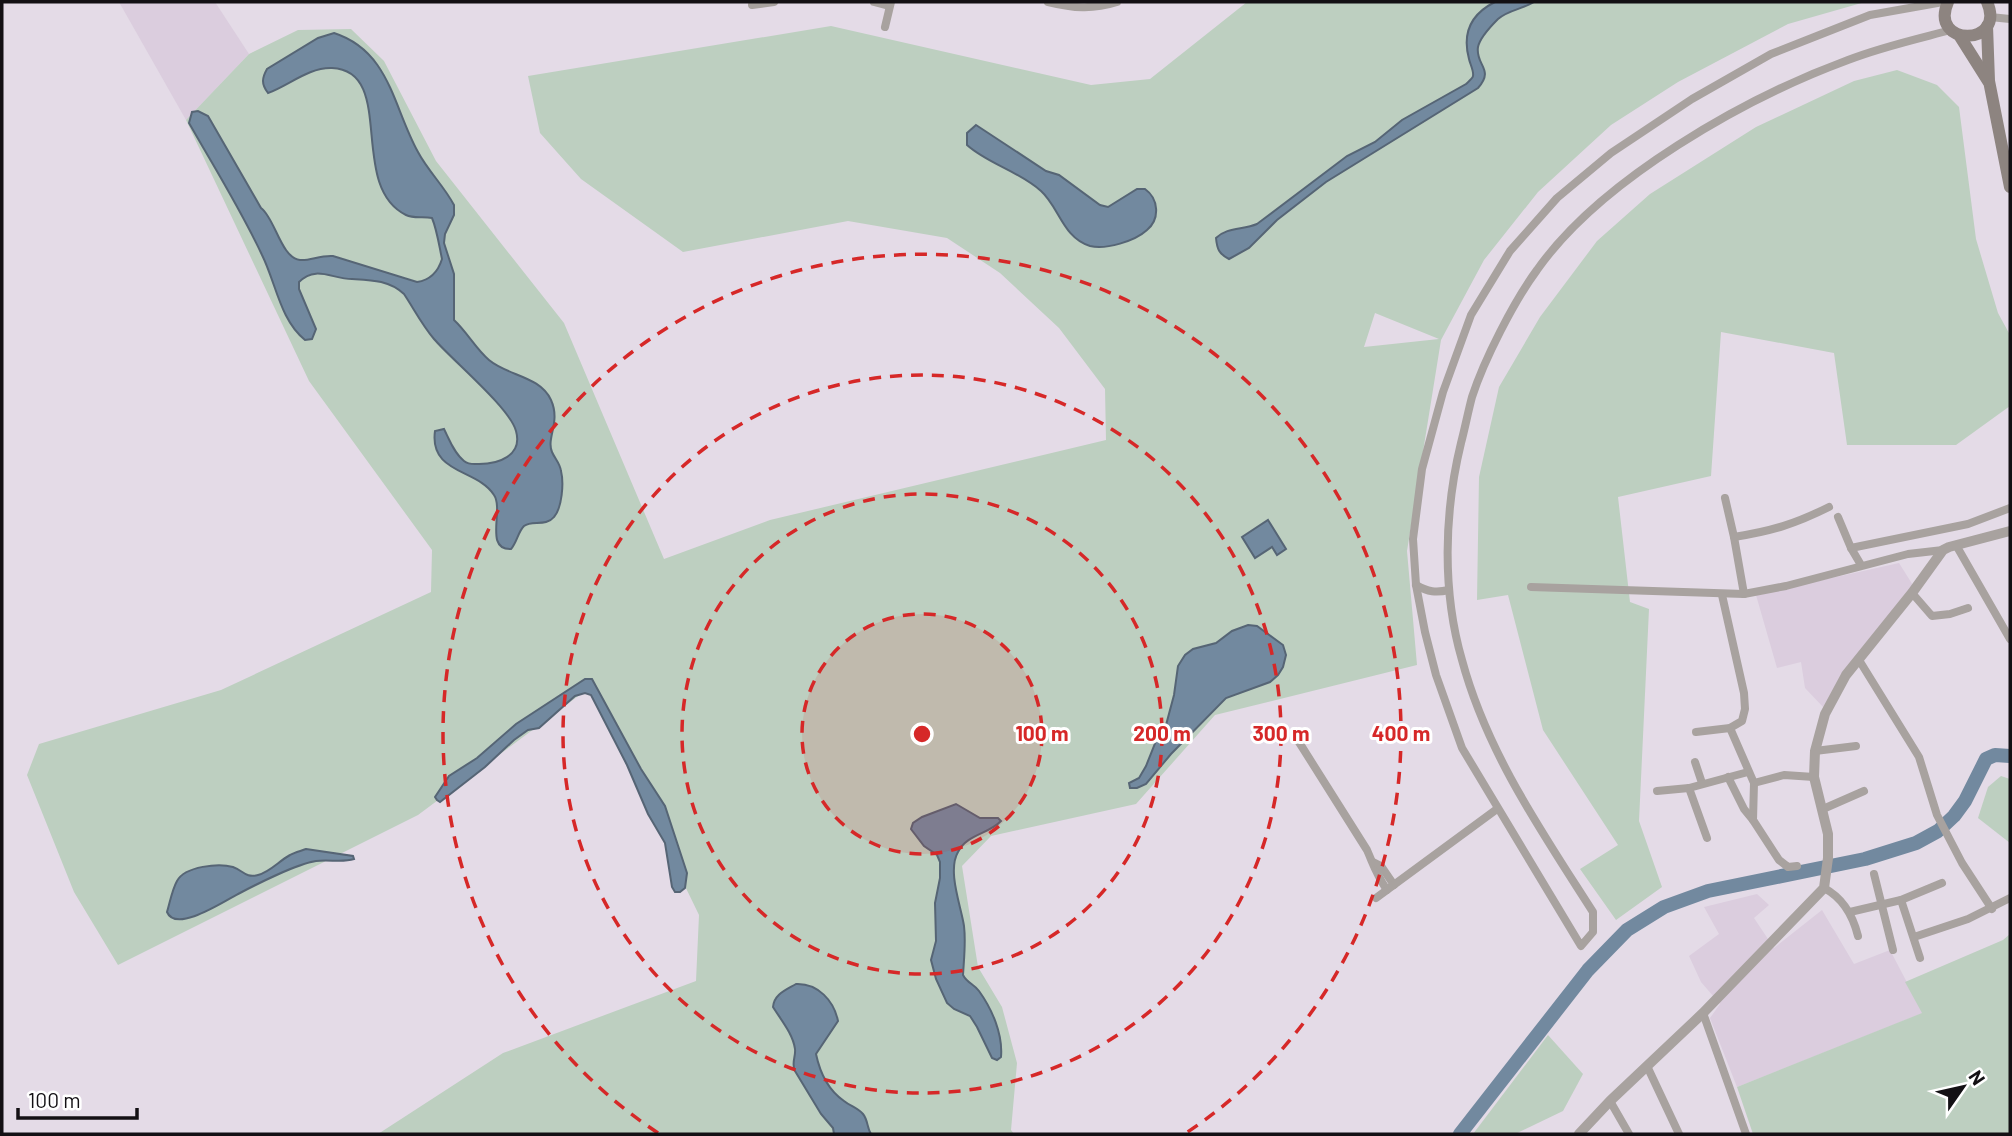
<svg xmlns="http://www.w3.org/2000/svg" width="2012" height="1136" viewBox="0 0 2012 1136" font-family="Barlow,sans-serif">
  <rect width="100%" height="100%" fill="#e4dbe7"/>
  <g fill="#dbcdde">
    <path d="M119,2H215L249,54L186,120Z"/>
    <path d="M1899,563L1916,590L1824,708L1805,688L1801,662L1777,668L1756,595Z"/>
    <path d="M1757,894L1769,905L1754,918L1774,948L1822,910L1854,964L1890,950L1923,1013L1737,1087L1710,1018L1720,1004L1701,982L1689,956L1719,934L1704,907Z"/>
  </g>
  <g fill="#bdcfc0" fill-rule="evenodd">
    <path d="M1247,2H1865L1788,24L1678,82L1611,125L1538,192L1484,260L1441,340L1407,551L1417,665L1215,715L1136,804L991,836L962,866L978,967L1002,1007L1017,1063L1011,1130L1014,1134H378L503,1053L696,981L699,915L589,688L418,815L118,965L74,892L27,775L39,744L221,690L431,592L432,550L309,381L186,120L249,54L298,30L351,29L384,61L436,161L564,323L664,559L770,520L1106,440L1105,389L1059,328L1000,273L947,238L848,221L683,252L581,179L540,133L528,76L831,26L1091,85L1150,79ZM1375,313L1439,339L1364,347Z"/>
    <path d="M1897,70L1937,85L1959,107L1976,239L1998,313L2010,335V406L1956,445H1847L1834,353L1721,332L1711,476L1618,497L1630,602L1649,609L1639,821L1662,887L1616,920L1580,869L1618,845L1543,730L1508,595L1477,600L1479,477L1499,387L1540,317L1597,241L1650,194L1756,127L1854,81Z"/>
    <path d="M2001,776L2010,779V843L1978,818L1988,787Z"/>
    <path d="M2010,934V1134H1753L1737,1087L1922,1013L1905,982L2003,940Z"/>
    <path d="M1548,1035L1583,1074L1563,1111L1515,1134H1473Z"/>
  </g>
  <g fill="#72899f" stroke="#566575" stroke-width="2">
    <path d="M1495,2H1534C1523,9 1508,10 1498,19C1491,26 1480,37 1478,47C1475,65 1495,69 1478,88L1326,182L1277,220L1249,248L1229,259C1219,254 1217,249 1216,238C1227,227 1243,230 1257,224L1347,156L1375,142L1402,120L1466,84C1468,82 1473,78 1473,76C1474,71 1470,64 1469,59C1462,33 1471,14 1495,2Z"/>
    <path d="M334,33C390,51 393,107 418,152C428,171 444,186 454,205V215L445,234L444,243L454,274V320C467,332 476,349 489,360C508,376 540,376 551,400C561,422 546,438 552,452C555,459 560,463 561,471C564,483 562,508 554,517C546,527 532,520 524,526C518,532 517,542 511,549C484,550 504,510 494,495C478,469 429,474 435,431L444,429C449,439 454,453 464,461C469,465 473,464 479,464C498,464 523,456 516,431C510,408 452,360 434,339C422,325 414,309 404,294C389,280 371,280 352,279C332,279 316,265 299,282V289L316,329L312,339L305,340C280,320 276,283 262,255C241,210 214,167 189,123L192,112L198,111L208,116L261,208C275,218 281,258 300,260C310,261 320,255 333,256L417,282C431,280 438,272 442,259C439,245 437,230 432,218C423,216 414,219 406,215C347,186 397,71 332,68C309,67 288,86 268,93C261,84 262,78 267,69L318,38Z"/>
    <path d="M976,125L1046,171L1059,175L1100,205L1108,207L1137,189H1145C1159,199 1160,219 1147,230C1135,241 1106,250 1090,246C1063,238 1059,207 1041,191C1019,171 988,164 967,145V133Z"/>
    <path d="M1268,520L1286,549L1277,555L1272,547L1255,558L1242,537Z"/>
    <path d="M1248,625L1257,626L1283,645L1286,655L1283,667L1278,675L1270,682L1226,698L1171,754L1146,784L1137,788H1130L1129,783L1139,778L1146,766L1158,736L1166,725L1174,695L1178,666L1185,655L1193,649L1216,643L1232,631Z"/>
    <path d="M585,679H592L641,769L665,806L687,873L685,888L680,892H675L672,887L665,843L648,814L627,765L591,695L585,693L575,696L539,728L528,730L514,740L485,767L440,802L437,800L435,797L449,776L477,758L516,724Z"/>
    <path d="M956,804L980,818H998L1001,821C989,834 967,834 958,852C947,871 961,906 964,926C966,942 964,958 963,975C967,983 974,984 979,991C992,1009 1003,1034 1001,1057L997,1060L992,1058L977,1027L970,1016L954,1009L947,1003L936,979L931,960L936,941L935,903L940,878V862L937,855L924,846L911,829L913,823L922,817Z"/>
    <path d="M306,849L353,856L354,859C342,863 329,859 316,861C297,864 257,884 240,893C226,900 176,934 167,912C170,902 172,890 177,881C185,866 219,863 233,867C244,871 245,878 258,875C270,872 279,861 290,855C295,852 301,851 306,849Z"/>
    <path d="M796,984C818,983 834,1001 838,1021L816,1054C820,1073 828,1090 844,1101C850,1106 858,1108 863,1114C868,1120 867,1128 871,1134H834L833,1128L821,1114L795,1071C791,1063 796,1057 795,1049C793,1034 781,1020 773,1007C774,994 786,990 796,984Z"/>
  </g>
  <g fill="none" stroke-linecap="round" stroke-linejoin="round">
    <path stroke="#72899f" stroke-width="14" d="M1460,1134L1588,970L1627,930L1664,907L1708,891L1865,859L1916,843L1938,831L1954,816L1965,801L1986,759L1995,755L2010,756"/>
    <g stroke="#a8a29f" stroke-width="8">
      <path d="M874,2L889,6"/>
      <path d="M1048,2C1073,8 1092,10 1117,2"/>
      <path d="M1943,2L1870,15L1771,54L1692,99L1611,153L1557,198L1510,251L1471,315L1443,392L1422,469L1413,539L1416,585L1425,632L1436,675L1462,748L1581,946L1593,932V912C1542,832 1487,753 1462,660C1442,591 1444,513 1461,443C1465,428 1468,412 1472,397C1484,360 1514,301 1537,270C1601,179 1745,98 1848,60C1881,47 1917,39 1951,30"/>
      <path d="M752,5L774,2"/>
      <path d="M1990,17L2010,19"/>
      <path d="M885,27L891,2"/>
      <path d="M1725,498L1734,537L1744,594"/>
      <path d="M1838,517L1851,548L1861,565"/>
      <path d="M1734,537C1772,531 1795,524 1829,507"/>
      <path d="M1956,545L2010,639"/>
      <path d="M1851,548L1968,524L2010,508"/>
      <path d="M1416,585C1428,592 1436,593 1449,590"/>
      <path d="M1531,587L1744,594L1786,586L1908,554L1943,550"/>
      <path d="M1912,593L1932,616L1950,614L1968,608"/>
      <path d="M1859,660L1919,757L1937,815L1962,863L1992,909"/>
      <path d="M1730,728L1754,783L1753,820L1779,860L1788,867L1797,866"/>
      <path d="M1696,732L1730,728L1742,721L1745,709L1744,693L1722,595"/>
      <path d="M1297,739L1367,850C1374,866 1376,874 1387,890"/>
      <path d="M1815,751L1856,746"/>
      <path d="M1695,762L1702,783"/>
      <path d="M1728,777L1744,809L1753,820"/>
      <path d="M1754,783L1784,775L1814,777"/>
      <path d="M1689,788L1707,838"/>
      <path d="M1657,791L1689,788L1748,772"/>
      <path d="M1823,809L1864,791"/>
      <path d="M1373,862L1381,866L1394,885"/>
      <path d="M1874,874L1893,950"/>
      <path d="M1824,888C1843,898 1853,916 1858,936"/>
      <path d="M1376,898L1497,809"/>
      <path d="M1901,900L1920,958"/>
      <path d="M1850,912L1901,900L1942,883"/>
      <path d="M1914,937L1968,919L2010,898"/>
      <path d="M1703,1013L1746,1134"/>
      <path d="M1647,1066L1679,1134"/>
      <path d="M1610,1101L1629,1134"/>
    </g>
    <path stroke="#a8a29f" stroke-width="10" d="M1579,1134L1610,1101L1703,1013L1824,888L1828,858V834L1814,777L1815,751L1825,714L1846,675L1912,593L1943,550L1949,547L2010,531"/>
    <g stroke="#8d8480" stroke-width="12">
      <path d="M1948,2C1928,47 2007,47 1987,2"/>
      <path d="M1987,26L1989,81L2010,187"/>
      <path d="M1959,35L1988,81"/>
    </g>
  </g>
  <circle cx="922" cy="734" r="120" fill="#d62828" fill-opacity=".12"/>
  <g fill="none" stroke="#d62828" stroke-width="3.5" stroke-dasharray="12 9">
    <circle cx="922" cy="734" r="120"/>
    <circle cx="922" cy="734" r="240"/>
    <circle cx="922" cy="734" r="359"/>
    <path d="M658 1133A479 479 0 1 1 1186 1133"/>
  </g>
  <circle cx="922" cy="734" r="10" fill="#d62828" stroke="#fff" stroke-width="3.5"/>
  <g font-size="21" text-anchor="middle" font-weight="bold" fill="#d62828" stroke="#fff" stroke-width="6" stroke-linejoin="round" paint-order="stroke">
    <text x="1042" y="741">100 m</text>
    <text x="1162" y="741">200 m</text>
    <text x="1281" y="741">300 m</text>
    <text x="1401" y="741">400 m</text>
  </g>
  <rect width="2012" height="1136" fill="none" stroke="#131014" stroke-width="7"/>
  <g transform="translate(1963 1087) rotate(56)" stroke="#ffffff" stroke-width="5" paint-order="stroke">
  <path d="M0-5L12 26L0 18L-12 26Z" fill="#131014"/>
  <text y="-10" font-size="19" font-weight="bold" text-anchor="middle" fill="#131014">N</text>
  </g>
  <path d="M18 1108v10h119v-10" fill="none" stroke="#131014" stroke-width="3.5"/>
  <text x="28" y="1108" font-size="21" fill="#131014" stroke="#ffffff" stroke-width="5" paint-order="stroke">100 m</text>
</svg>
